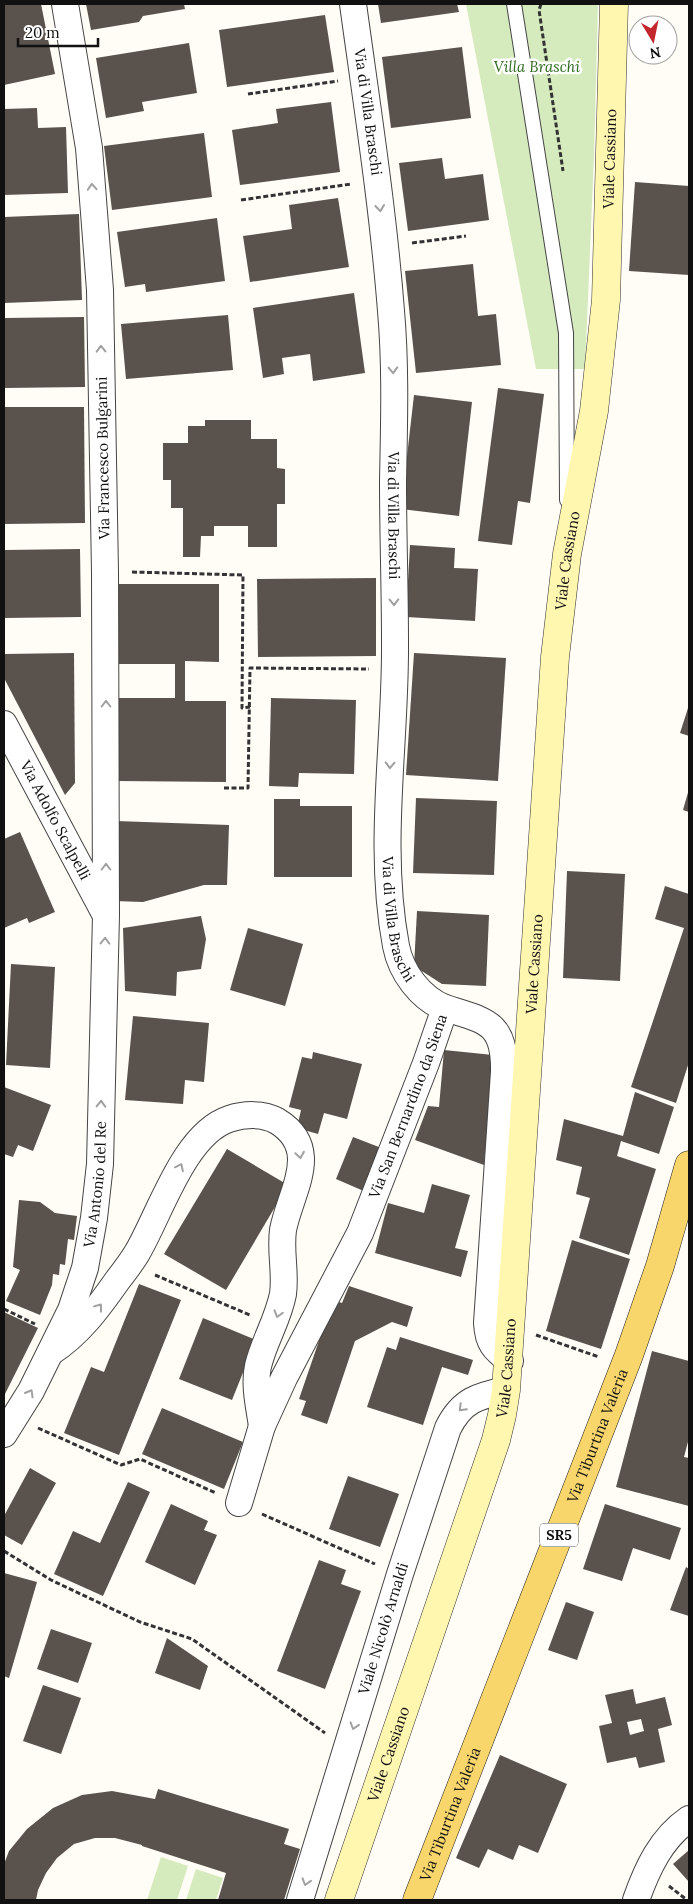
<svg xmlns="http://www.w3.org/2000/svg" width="693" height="1904" viewBox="0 0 693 1904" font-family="Lora,serif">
  <rect width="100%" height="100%" fill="#fffdf5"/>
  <g fill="#d5ebbd">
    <path d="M466,4H598L594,156L585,369H536Z"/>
    <path d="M161,1857L188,1866L177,1900H147Z"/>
    <path d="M196,1869L223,1878L216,1900H186Z"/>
  </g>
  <g fill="#5a524d" fill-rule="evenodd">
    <path d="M4,4H41L55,74L4,85Z"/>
    <path d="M86,4H184L185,9L143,16L139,22L91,30Z"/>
    <path d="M378,4H457L459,12L381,23Z"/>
    <path d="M325,15L334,72L227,87L219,30Z"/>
    <path d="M189,43L197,93L142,102L144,111L106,118L96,58Z"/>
    <path d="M462,47L471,118L391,128L382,57Z"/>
    <path d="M331,102L340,172L240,185L232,130L278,123L276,109Z"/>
    <path d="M37,108L38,128L66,127L68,193L4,195V109Z"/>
    <path d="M204,133L212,197L112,210L104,146Z"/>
    <path d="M442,158L445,179L483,174L489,220L408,231L399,163Z"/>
    <path d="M635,182L689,186V275L629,271Z"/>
    <path d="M338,198L349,267L250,282L243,236L292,229L289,205Z"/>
    <path d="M79,214L82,300L4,303V217Z"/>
    <path d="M217,218L225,281L146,292L145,284L125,287L117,232Z"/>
    <path d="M473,264L478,316L496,314L501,365L416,373L405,271Z"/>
    <path d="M354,293L365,373L313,381L310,354L282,358L284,374L263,378L253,308Z"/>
    <path d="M228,315L233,370L126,379L121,324Z"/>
    <path d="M84,317L85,387L4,388V318Z"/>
    <path d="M498,388L544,394L530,503L518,501L512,545L478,541Z"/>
    <path d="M414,395L472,402L459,516L401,509Z"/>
    <path d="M4,407H84L85,523L4,524Z"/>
    <path d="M205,420H251V439H277V468L285,469V504H277V547H248V526H214V536H201L200,557H183V508H171V480H163V443H188V426H205Z"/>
    <path d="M410,545L455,548L454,568L478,569L475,621L406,617Z"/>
    <path d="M80,549L81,617L4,618V550Z"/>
    <path d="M376,578V656L258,657L257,579Z"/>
    <path d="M117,584H219V662L185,661V701H226V782L117,781L118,698H175V664H116Z"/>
    <path d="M74,653L75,783L65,795L4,678V654Z"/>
    <path d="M414,653L506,658L498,781L406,775Z"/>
    <path d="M271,698L356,700L354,774L299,773L298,787L269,786Z"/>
    <path d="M689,705V736L680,733Z"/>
    <path d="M689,789V812L683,810Z"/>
    <path d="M416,798L497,801L494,875L413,873Z"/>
    <path d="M274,799H300V806H352V877H274Z"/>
    <path d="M116,821L229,825L227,885H204L143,902L114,901Z"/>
    <path d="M20,832L55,912L29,923L27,918L4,928V839Z"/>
    <path d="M567,871L625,874L620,981L563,978Z"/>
    <path d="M665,886L689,894V1062L676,1103L631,1087L684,928L655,919Z"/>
    <path d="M417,911L489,915L486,986L442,984L414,966Z"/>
    <path d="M201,916L206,939L201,969L177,972L176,996L125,991L123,928Z"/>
    <path d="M248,928L303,944L285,1006L230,990Z"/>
    <path d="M11,964L55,967L50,1068L6,1065Z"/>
    <path d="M133,1016L209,1023L204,1082L185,1080L183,1104L125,1100Z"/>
    <path d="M444,1050L493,1055L484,1165L415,1140L428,1106L439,1107Z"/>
    <path d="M313,1052L362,1064L347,1119L324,1113L318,1134L297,1128L301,1110L289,1107L302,1057L312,1059Z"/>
    <path d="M4,1087L51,1105L33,1151L18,1145L13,1157L4,1154Z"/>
    <path d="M635,1092L674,1107L659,1154L621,1141L617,1156L656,1169L629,1255L579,1238L590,1198L576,1194L582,1167L556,1160L564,1119L623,1136Z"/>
    <path d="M353,1137L384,1149L366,1192L336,1179Z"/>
    <path d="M227,1149L288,1185L226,1290L164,1254Z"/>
    <path d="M432,1184L470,1195L455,1248L468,1251L461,1277L375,1253L388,1203L424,1213Z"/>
    <path d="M19,1200L40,1202L55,1213L77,1216L74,1240L68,1239L65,1265L60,1264L59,1275L53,1274L52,1285L40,1315L6,1301L20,1270L13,1267Z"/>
    <path d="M572,1240L630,1259L601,1349L546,1331Z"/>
    <path d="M139,1284L181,1300L119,1455L64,1433L91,1367L104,1372Z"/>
    <path d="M349,1286L413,1307L407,1327L392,1322L355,1341L327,1424L301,1415L306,1401L299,1399L333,1300L342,1303Z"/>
    <path d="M4,1312L38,1328L4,1396Z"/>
    <path d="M203,1318L256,1340L232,1400L179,1379Z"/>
    <path d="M400,1337L473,1360L468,1375L442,1367L423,1425L367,1407L387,1347L396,1350Z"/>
    <path d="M652,1351L689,1361V1438L684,1457L689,1458V1506L616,1487Z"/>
    <path d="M162,1408L243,1442L224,1489L142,1454Z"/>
    <path d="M30,1468L56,1483L22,1545L4,1535V1516Z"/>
    <path d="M348,1476L399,1494L380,1547L329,1529Z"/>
    <path d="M128,1482L150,1492L103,1596L54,1574L73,1531L100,1543Z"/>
    <path d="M171,1504L208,1521L204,1530L217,1535L195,1585L145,1562Z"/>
    <path d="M605,1504L681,1528L670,1560L633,1548L622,1581L583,1569Z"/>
    <path d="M319,1560L346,1570L341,1584L361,1591L325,1689L277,1671Z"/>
    <path d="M686,1567L689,1569V1616L670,1610Z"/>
    <path d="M4,1573L37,1582L9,1678L4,1676Z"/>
    <path d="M566,1602L594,1612L577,1660L548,1650Z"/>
    <path d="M51,1629L92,1643L78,1683L37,1669Z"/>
    <path d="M167,1638L208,1666L200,1690L155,1673Z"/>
    <path d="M43,1685L81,1698L61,1754L23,1741Z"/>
    <path d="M633,1689L636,1704L665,1697L672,1725L658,1729L665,1762L639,1768L636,1757L607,1763L599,1726L612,1723L605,1695ZM641,1719L644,1731L630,1735L627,1722Z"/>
    <path d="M500,1755L567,1784L538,1853L519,1845L513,1860L488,1849L479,1868L456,1858Z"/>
    <path d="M158,1789L289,1829L284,1844L300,1849L284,1900H218L226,1873L142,1846V1845L115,1838H95L74,1844L57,1858L46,1873L38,1890L36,1900H4V1864L9,1851L27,1829L53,1808L82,1795L112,1791L155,1799Z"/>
    <path d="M689,1850V1882L673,1864Z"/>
  </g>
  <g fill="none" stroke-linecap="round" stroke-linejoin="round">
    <defs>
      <path id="lane" d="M514,4L566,333L567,500"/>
      <g id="street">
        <path id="s1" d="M353,4C367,106 383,208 391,311C396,368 394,425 393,482C393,535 395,588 395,642C396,743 377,845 396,946C401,972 420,998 445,1008"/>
        <path id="s2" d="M4,724L104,912"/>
        <path id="s3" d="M51,1352C79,1334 98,1308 117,1281C124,1272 131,1263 137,1253C160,1214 184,1134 229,1119C244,1114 263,1113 277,1121C323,1149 290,1192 283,1230C280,1252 286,1273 283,1294C278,1320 264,1341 258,1366C254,1385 259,1406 262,1426L284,1378L360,1233L426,1063L445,1008C486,1021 505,1022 504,1072L487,1323C488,1343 494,1349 510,1361"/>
        <path id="s4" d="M4,1434L31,1391L71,1310L85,1268L94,1218L100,1164L106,915L105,572L100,290L89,148L65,4"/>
        <path d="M239,1503L262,1426"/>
        <path id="s5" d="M300,1900L400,1574L448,1428C462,1400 478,1396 506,1390"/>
        <path d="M636,1900C647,1869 661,1838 689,1819"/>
      </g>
      <g id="secondary">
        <path id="s6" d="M339,1900L496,1440L502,1415L506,1390L555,657L567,554L594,411L606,300L614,4"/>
      </g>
      <g id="primary">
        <path id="s7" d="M417,1900L629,1355L660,1266L689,1165"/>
      </g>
    </defs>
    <use href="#lane" stroke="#444" stroke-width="16"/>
    <use href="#street" stroke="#444" stroke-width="28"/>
    <use href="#secondary" stroke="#333" stroke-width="29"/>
    <use href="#primary" stroke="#222" stroke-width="29"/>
    <g stroke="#333" stroke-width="3" stroke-dasharray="5 2.5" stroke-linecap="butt">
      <path d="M541,4L539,10L563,171"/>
      <path d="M248,94L338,81"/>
      <path d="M241,200L351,184"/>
      <path d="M412,243L466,236"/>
      <path d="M132,572L243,575L242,708L250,707"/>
      <path d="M224,788H248L250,668L369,669"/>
      <path d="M155,1275L250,1315"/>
      <path d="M4,1309L35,1324"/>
      <path d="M536,1335L599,1357"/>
      <path d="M38,1428L121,1465L140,1459L216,1493"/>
      <path d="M262,1514L375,1564"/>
      <path d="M4,1551L51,1580L140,1622L192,1639L325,1733"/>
      <path d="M669,1886L687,1900"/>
    </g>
    <use href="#lane" stroke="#fff" stroke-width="14"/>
    <use href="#street" stroke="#fff" stroke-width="26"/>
    <use href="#secondary" stroke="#fff6b0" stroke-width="28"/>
    <use href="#primary" stroke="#f9d66b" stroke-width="28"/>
  </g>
  <defs><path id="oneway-chevron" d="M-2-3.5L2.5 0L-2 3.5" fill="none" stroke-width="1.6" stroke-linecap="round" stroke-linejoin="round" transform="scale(1.25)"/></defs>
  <g stroke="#a0a0a0">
    <use href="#oneway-chevron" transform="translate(92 187) rotate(-94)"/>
    <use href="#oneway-chevron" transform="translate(380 208) rotate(84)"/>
    <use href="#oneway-chevron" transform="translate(101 349) rotate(-91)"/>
    <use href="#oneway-chevron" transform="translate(393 370) rotate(88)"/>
    <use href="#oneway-chevron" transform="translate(394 602) rotate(89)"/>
    <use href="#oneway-chevron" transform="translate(106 704) rotate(-90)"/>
    <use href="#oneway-chevron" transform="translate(390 765) rotate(92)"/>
    <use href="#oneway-chevron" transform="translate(106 867) rotate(-90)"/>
    <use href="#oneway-chevron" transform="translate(105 941) rotate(-89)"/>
    <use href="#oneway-chevron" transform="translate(101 1104) rotate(-89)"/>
    <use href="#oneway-chevron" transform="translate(300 1155) rotate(81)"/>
    <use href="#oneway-chevron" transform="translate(180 1167) rotate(-64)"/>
    <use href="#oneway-chevron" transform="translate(99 1307) rotate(-53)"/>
    <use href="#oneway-chevron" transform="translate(278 1314) rotate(106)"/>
    <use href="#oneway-chevron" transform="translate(30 1393) rotate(-60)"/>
    <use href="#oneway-chevron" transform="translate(462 1408) rotate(135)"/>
    <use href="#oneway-chevron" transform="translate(354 1726) rotate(107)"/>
    <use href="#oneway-chevron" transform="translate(306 1882) rotate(107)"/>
  </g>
  <g text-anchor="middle" stroke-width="5" stroke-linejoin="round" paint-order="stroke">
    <rect fill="#fff" stroke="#585858" stroke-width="1" x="540" y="1523.5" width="38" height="23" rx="4"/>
    <g font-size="14" font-weight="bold" fill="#111">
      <text x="559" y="1540">SR5</text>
    </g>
    <g font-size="15" font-style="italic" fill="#2f6b1f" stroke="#fff">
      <text x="537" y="72">Villa Braschi</text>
    </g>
    <g font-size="15" fill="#111" stroke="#fff">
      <text dy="5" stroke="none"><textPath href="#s1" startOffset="109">Via di Villa Braschi</textPath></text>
      <text dy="5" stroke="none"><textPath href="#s6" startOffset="1774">Viale Cassiano</textPath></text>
      <text transform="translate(103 458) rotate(-91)" y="5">Via Francesco Bulgarini</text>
      <text dy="5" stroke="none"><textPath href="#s1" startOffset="514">Via di Villa Braschi</textPath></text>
      <text dy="5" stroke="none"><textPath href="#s6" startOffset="1369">Viale Cassiano</textPath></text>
      <text dy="5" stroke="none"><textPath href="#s2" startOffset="109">Via Adolfo Scalpelli</textPath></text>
      <text dy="5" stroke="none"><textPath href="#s1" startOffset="919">Via di Villa Braschi</textPath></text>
      <text dy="5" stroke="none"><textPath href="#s6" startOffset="964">Viale Cassiano</textPath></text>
      <text dy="5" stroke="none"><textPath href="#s3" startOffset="1021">Via San Bernardino da Siena</textPath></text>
      <text dy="5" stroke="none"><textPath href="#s4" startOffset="270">Via Antonio del Re</textPath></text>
      <text dy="5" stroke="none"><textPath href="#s6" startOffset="559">Viale Cassiano</textPath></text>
      <text dy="5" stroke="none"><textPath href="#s7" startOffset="498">Via Tiburtina Valeria</textPath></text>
      <text dy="5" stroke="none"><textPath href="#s5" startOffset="284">Viale Nicolò Arnaldi</textPath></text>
      <text dy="5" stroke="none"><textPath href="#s6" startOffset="154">Viale Cassiano</textPath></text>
      <text dy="5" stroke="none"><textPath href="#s7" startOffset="92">Via Tiburtina Valeria</textPath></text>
    </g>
  </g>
  <rect width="693" height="1904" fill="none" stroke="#111111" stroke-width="10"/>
  <g transform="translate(653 40) rotate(170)"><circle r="24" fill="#ffffff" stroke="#a0a0a0"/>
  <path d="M0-4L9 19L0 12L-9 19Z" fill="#c4262e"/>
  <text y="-8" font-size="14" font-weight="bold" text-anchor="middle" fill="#111111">N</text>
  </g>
  <path d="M18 38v8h80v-8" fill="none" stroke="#111111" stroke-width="2.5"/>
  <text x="25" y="38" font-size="15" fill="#111111" stroke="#ffffff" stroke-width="4" paint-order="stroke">20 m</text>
</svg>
